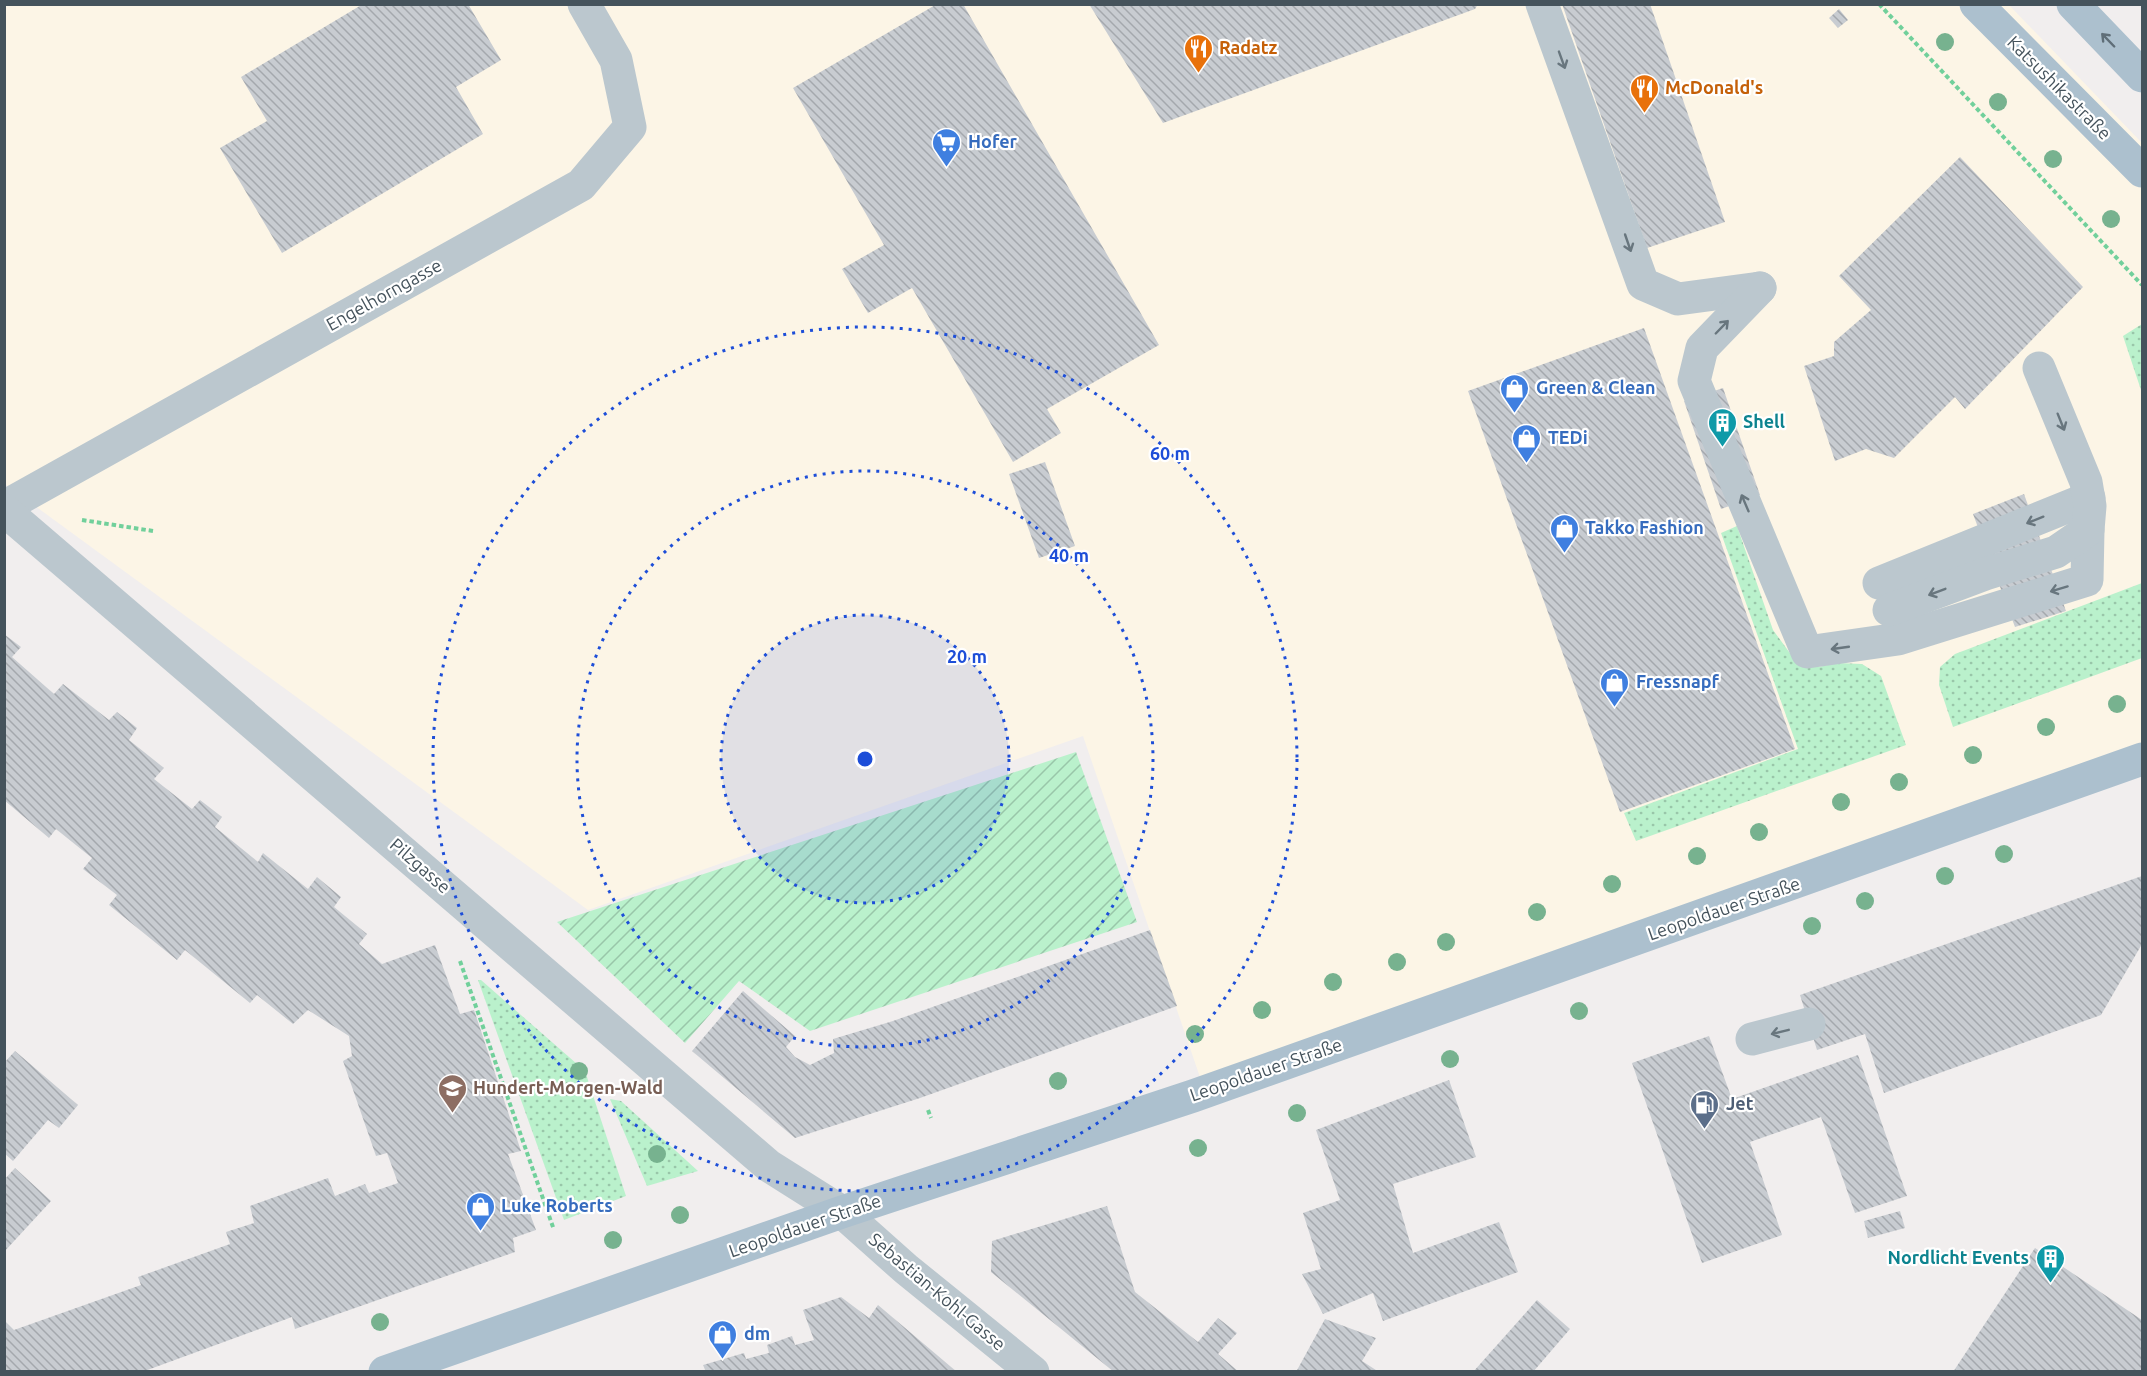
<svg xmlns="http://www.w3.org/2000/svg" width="2147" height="1376" viewBox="0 0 2147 1376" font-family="Ubuntu,sans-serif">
  <defs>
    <pattern id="grass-dots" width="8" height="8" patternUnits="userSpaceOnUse" patternTransform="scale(1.5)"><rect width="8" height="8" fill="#baf1cc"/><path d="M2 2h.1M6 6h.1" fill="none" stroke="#99c6a9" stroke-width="1.8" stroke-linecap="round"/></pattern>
    <pattern id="garden-furrows" width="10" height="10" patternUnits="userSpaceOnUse" patternTransform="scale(1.5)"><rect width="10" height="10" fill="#baf1cc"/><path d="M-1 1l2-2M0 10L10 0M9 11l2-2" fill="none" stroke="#99c6a9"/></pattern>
    <pattern id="building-back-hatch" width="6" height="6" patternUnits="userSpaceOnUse" patternTransform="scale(1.5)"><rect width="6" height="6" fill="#c8ccd1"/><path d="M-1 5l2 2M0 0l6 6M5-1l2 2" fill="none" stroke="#a4a8ad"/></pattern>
  </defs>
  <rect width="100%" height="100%" fill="#f1eeee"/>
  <path fill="#fcf5e6" d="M5,5H2009L2142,143V751L1202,1083L1083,736L588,910L5,484Z"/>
  <g fill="url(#grass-dots)">
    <path d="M2142,324V393L2123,336Z"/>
    <path d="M1737,526L1773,630L1792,656L1818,667L1838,663L1862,664L1881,676L1906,745L1636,841L1624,813L1798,749L1721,533Z"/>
    <path d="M2142,583V658L1953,727L1939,685L1940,667L1955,654Z"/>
    <path d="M478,980H481L585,1071L626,1196L564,1220Z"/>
    <path d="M610,1099L621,1101L698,1171L647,1186Z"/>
  </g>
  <path fill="url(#garden-furrows)" d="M1076,752L1137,922L810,1031L739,981L685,1043L557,922Z"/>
  <g fill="url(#building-back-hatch)">
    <path d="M363,4H468L501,60L456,87L483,134L282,253L220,148L267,121L241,77Z"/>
    <path d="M937,4H963L1159,345L1047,409L1061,433L1013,462L912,288L868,313L842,269L884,245L793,88Z"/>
    <path d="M1089,4H1478L1475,9L1163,123Z"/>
    <path d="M1562,4H1650L1725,222L1647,248Z"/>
    <path d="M1839,9L1848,20L1838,28L1829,18Z"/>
    <path d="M1960,157L2083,287L1965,409L1955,397L1894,458L1866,449L1835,461L1804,366L1834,356V342L1871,310L1839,276Z"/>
    <path d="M1644,328L1795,749L1620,812L1468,391Z"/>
    <path d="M1723,388L1760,495L1721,509L1684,401Z"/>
    <path d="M1045,462L1075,546L1039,558L1009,474Z"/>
    <path d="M2024,494L2066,611L2015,627L1973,514Z"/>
    <path d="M4,634L21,647L12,657L54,694L63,684L109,720L117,712L137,728L129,740L164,768L154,779L192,809L200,800L222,817L215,827L258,862L263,853L308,889L317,877L341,897L334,907L367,934L359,944L382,964L435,945L460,1014L474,1010L521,1151L508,1154L536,1230L513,1238L515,1252L295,1329L292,1317L142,1372H4V1320L14,1330L141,1285L138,1277L230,1244L226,1232L254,1223L250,1206L328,1178L335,1196L365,1184L369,1193L398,1183L387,1153L376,1156L343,1061L352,1056L349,1036L308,1010L293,1024L257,995L250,1003L185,950L177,960L109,905L117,895L83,869L92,858L56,829L49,838L4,800Z"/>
    <path d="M2142,876V944L2101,1015L1884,1093L1865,1034L1817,1050L1800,995Z"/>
    <path d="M1150,930L1177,1006L920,1098L795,1138L692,1051L743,991L795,1036L786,1047L795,1057L810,1065L834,1053L833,1039L893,1021Z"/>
    <path d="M1709,1036L1732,1099L1858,1055L1907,1196L1855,1213L1821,1117L1750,1142L1782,1235L1702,1263L1632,1063Z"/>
    <path d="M15,1051L78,1105L59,1128L48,1120L13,1161L4,1153V1063Z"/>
    <path d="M1449,1080L1476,1157L1393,1184L1413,1253L1499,1222L1518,1272L1383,1321L1373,1293L1323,1314L1302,1274L1321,1269L1303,1213L1340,1200L1316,1130Z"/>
    <path d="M15,1168L51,1201L4,1252V1180Z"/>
    <path d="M1107,1206L1135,1292L1198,1342L1218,1318L1237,1333L1218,1354L1239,1372H1114L991,1272L992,1241Z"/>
    <path d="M1900,1211L1905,1228L1868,1238L1864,1221Z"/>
    <path d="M2035,1248L2142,1320V1372H1953Z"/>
    <path d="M841,1297L869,1318L878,1305L957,1372H706L703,1365L744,1353L746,1359L769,1353L767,1345L792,1336L795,1345L814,1340L803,1310Z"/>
    <path d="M1537,1300L1570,1329L1533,1372H1473Z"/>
    <path d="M1325,1319L1376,1338L1362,1361L1379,1372H1296Z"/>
  </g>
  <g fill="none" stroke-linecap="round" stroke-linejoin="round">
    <g stroke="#71d09b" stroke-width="4" stroke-dasharray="4.5 3" stroke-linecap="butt">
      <path d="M1879,4L2142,285"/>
      <path d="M82,520L153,531"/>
      <path d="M460,961L554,1230"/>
      <path d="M928,1110L931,1118"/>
    </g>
    <g stroke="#bbc7ce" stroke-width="33">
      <path d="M1542,4L1643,284L1678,299L1760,288"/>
      <path d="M1760,288L1702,348L1694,381L1807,652L1898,639L2087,580L2088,530"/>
      <path d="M4,507L581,185L630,127L616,60L584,4"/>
      <path d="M4,510L769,1166L842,1212L906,1269L1033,1372"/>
      <path d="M1879,583L2089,498"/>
      <path d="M1889,610L1985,574L2056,552L2088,530L2090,506L2086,482L2039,368"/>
      <path d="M1752,1039L1809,1024"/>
    </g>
    <g stroke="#acc0ce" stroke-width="33">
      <path d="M1976,4L2142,171"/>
      <path d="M2073,4L2142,76"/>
      <path d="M385,1372L842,1212L1193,1096L2142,759"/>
    </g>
  </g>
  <g fill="#77b28f">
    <circle cx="1945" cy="42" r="9"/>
    <circle cx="1998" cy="102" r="9"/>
    <circle cx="2053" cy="159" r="9"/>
    <circle cx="2111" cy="219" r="9"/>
    <circle cx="2117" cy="704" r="9"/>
    <circle cx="2046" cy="727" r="9"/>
    <circle cx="1973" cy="755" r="9"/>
    <circle cx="1899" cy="782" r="9"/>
    <circle cx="1841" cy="802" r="9"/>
    <circle cx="1759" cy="832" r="9"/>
    <circle cx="2004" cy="854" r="9"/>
    <circle cx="1697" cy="856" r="9"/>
    <circle cx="1945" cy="876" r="9"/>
    <circle cx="1612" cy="884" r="9"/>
    <circle cx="1865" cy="901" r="9"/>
    <circle cx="1537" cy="912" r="9"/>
    <circle cx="1812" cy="926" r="9"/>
    <circle cx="1446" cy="942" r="9"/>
    <circle cx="1397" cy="962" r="9"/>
    <circle cx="1333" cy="982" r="9"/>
    <circle cx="1262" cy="1010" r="9"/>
    <circle cx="1579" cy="1011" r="9"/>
    <circle cx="1195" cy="1034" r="9"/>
    <circle cx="1450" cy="1059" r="9"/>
    <circle cx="579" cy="1071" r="9"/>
    <circle cx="1058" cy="1081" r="9"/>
    <circle cx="1297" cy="1113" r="9"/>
    <circle cx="1198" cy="1148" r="9"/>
    <circle cx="657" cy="1154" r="9"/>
    <circle cx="680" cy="1215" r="9"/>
    <circle cx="613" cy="1240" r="9"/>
    <circle cx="380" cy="1322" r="9"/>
  </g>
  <defs><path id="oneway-shaft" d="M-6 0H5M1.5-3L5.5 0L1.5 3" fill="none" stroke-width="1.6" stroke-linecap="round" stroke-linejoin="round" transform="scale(1.5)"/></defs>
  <use stroke="#5f6e78" href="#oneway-shaft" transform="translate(2108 40) rotate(-134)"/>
  <g stroke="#68767e">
    <use href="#oneway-shaft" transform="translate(1562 60) rotate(70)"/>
    <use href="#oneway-shaft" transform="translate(1628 243) rotate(71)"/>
    <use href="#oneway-shaft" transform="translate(1722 327) rotate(-46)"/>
    <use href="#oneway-shaft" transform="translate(2061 422) rotate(68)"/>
    <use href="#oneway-shaft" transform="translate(1745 503) rotate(-113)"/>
    <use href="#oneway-shaft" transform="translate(2035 520) rotate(158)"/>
    <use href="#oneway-shaft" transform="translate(2059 589) rotate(163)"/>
    <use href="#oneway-shaft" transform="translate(1937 592) rotate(159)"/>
    <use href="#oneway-shaft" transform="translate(1840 648) rotate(172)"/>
    <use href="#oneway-shaft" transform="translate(1780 1032) rotate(166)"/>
  </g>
  <circle cx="865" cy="759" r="144" fill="#1d4ed8" fill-opacity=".12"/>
  <g fill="none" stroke="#1d4ed8" stroke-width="3" stroke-dasharray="3 6">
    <circle cx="865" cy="759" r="144"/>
    <circle cx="865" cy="759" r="288"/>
    <circle cx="865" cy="759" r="432"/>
  </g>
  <defs>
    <symbol id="restaurant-pin" viewBox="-11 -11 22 30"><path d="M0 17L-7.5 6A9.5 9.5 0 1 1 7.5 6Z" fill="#e8710a" stroke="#fff"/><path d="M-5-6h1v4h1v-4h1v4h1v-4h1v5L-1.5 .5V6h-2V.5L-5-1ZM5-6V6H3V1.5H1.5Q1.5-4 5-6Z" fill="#fff"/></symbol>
    <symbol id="supermarket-pin" viewBox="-11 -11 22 30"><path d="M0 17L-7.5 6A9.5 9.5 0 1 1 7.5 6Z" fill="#3f7fe0" stroke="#fff"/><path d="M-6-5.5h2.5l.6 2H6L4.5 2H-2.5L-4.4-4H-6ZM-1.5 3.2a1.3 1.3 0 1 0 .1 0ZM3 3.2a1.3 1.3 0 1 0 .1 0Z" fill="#fff"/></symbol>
    <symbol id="shop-pin" viewBox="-11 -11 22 30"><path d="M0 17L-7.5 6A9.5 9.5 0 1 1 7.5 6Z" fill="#3f7fe0" stroke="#fff"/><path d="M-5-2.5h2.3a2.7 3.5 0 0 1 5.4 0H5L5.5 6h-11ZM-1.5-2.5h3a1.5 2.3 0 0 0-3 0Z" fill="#fff"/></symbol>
    <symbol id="building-pin" viewBox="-11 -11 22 30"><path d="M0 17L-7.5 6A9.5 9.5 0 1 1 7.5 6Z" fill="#0f9aa8" stroke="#fff"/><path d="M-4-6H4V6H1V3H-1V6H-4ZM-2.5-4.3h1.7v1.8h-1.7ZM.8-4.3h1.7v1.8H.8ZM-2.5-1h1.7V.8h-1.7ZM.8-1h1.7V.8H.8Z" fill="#fff"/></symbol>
    <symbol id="school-pin" viewBox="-11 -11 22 30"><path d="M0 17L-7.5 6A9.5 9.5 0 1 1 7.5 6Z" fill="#8d6e63" stroke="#fff"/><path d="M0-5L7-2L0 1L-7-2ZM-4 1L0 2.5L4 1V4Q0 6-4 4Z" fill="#fff"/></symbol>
    <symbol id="fuel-pin" viewBox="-11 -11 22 30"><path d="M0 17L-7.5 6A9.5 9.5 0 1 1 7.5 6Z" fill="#5c6f8a" stroke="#fff"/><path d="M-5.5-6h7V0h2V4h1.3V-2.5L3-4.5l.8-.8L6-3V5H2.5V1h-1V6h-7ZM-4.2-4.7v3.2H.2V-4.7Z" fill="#fff"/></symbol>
  </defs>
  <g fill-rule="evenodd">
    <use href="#restaurant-pin" x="1182" y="32" width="33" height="45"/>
    <use href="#restaurant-pin" x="1628" y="72" width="33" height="45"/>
    <use href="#supermarket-pin" x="930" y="126" width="33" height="45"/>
    <use href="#shop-pin" x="1498" y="372" width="33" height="45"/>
    <use href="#building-pin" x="1706" y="406" width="33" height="45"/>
    <use href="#shop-pin" x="1510" y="422" width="33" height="45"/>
    <use href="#shop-pin" x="1548" y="512" width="33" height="45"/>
    <use href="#shop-pin" x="1598" y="666" width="33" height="45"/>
    <use href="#school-pin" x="436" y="1072" width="33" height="45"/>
    <use href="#fuel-pin" x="1688" y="1088" width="33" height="45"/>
    <use href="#shop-pin" x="464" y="1190" width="33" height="45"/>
    <use href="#building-pin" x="2034" y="1242" width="33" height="45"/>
    <use href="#shop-pin" x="706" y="1318" width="33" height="45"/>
  </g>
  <g text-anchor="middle" stroke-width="4.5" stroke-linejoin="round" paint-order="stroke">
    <g font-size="18" font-weight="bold" fill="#c56008" stroke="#fff" text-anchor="start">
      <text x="1219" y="54">Radatz</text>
      <text x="1665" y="94">McDonald's</text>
    </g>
    <g font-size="18" fill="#45535c" stroke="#fff">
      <text transform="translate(2059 88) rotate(45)" y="6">Katsushikastraße</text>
      <text transform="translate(384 295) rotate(-29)" y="6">Engelhorngasse</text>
      <text transform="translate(420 866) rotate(41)" y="6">Pilzgasse</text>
      <text transform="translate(1724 909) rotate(-19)" y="6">Leopoldauer Straße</text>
      <text transform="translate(1266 1070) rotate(-19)" y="6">Leopoldauer Straße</text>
      <text transform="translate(805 1226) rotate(-19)" y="6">Leopoldauer Straße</text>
      <text transform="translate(937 1292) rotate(40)" y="6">Sebastian-Kohl-Gasse</text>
    </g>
    <g font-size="18" font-weight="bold" fill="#366cbe" stroke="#fff" text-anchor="start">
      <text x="968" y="148">Hofer</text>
      <text x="1536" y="394">Green &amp; Clean</text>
      <text x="1548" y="444">TEDi</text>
      <text x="1585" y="534">Takko Fashion</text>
      <text x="1636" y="688">Fressnapf</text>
      <text x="501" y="1212">Luke Roberts</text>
      <text x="744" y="1340">dm</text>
    </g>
    <g font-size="18" font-weight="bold" fill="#0d838f" stroke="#fff" text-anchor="start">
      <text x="1743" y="428">Shell</text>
      <text x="2029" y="1264" text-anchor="end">Nordlicht Events</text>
    </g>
    <g font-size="18" font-weight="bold" fill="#785e54" stroke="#fff" text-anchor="start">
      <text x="473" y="1094">Hundert-Morgen-Wald</text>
    </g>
    <g font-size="18" font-weight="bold" fill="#4e5e75" stroke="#fff" text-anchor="start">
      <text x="1726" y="1110">Jet</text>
    </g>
  </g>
  <circle cx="865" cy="759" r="9" fill="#1d4ed8" stroke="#fff" stroke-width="3"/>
  <g font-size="18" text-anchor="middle" font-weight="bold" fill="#1d4ed8" stroke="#fff" stroke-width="4.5" stroke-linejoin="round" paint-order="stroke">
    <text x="1170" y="460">60 m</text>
    <text x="1069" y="562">40 m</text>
    <text x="967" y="663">20 m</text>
  </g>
  <rect width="2147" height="1376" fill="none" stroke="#45535c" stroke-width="12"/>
</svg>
